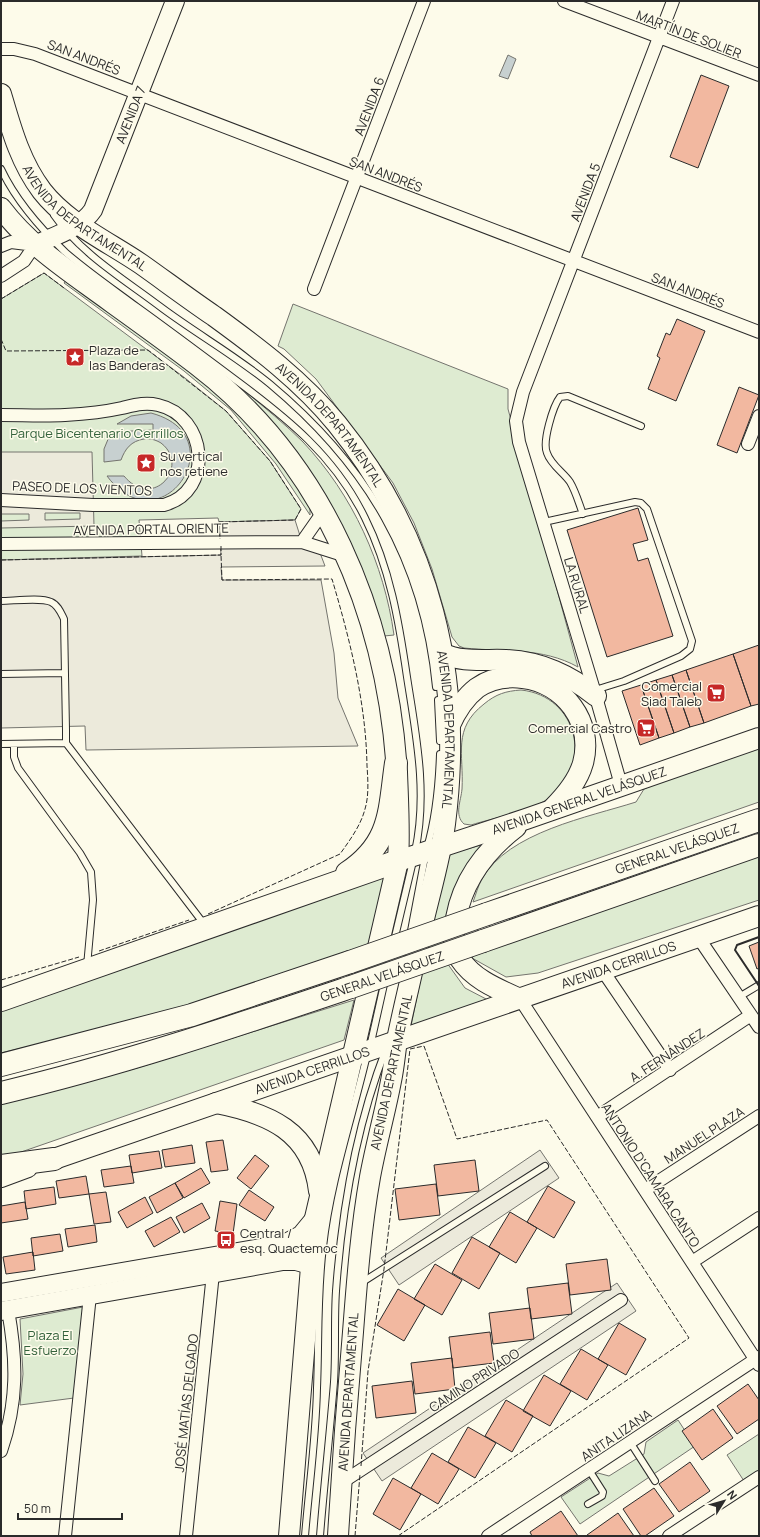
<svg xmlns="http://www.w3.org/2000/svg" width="760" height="1537" viewBox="0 0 760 1537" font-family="Manrope,sans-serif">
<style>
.green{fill:#deebd1;stroke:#74746e}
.parking{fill:#eceadb;stroke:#74746e;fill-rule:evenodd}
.water{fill:#c7d0d0;stroke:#74746e}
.building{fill:#f2b8a0;stroke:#2b2b2b}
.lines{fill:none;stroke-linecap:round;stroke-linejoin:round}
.lane-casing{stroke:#2b2b2b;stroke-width:8}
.street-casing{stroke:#2b2b2b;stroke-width:14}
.secondary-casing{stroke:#2b2b2b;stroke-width:20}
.primary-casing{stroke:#2b2b2b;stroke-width:22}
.highway-casing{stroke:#2b2b2b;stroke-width:24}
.lane{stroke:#fdfbea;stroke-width:6}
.street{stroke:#fdfbea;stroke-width:12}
.secondary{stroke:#fdfbea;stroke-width:18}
.primary{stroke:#fdfbea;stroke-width:20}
.highway{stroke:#fdfbea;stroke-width:22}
.highway-bridge-casing{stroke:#2b2b2b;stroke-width:24;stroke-linecap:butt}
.highway-bridge{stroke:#fdfbea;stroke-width:22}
.fence{stroke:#2b2b2b;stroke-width:1;stroke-dasharray:5 2;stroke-linecap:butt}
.wall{stroke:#2b2b2b;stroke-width:2}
.labels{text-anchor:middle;stroke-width:3;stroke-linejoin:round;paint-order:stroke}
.street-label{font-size:13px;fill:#2b2b2b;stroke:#fdfbea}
.poi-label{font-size:13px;fill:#2b2b2b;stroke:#fdfbea;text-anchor:start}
.park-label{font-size:13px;fill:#34623c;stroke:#fdfbea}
</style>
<rect width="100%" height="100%" fill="#fdfbea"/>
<!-- green -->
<path class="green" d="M44,273l141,105 41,33 44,50 31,48 -6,11 -76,2 -1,-4 -79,2 3,36 -141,4v-261z
M67,279l139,103 58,57 46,65v11l-34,-51 -45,-54 -47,-39 -120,-88z
M293,304l215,85v20l70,258c-36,-20 -75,-15 -114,-19l-5,-2 -7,-9 -20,-68 -18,-46 -21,-40 -77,-104 -32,-30 -6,-3z
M239,391l7,1c19,16 39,32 57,50 50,53 81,122 91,193l-10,1 -20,-59z
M521,690c57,6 73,76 28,108 -17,13 -56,20 -78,27l-7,-1c-10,-9 -3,-23 -2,-35 2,-35 -10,-60 22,-85 12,-10 22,-13 37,-14z
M759,744v58l-286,100c3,-8 5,-16 9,-23 26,-47 107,-62 154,-77l8,-13 74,-32z
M488,843l-41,120 18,25 23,12 -77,26 35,-171z
M759,855v45l-221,73 -32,4 -34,-19 7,-7z
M387,874l-16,70 -206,70 -164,39v-46z
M354,1000l-10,40 -343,119v-55l136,-36z
M83,1307l-9,91 -54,7 3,-31 -3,-55z
M678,1420l17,26 -115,78 -19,-27 37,-24 11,3 35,-22 2,-12z
M759,1434v37l-15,10 -17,-26z"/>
<!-- parking -->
<path class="parking" d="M1,452h91l2,74 -93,2v-7l28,-1v-6h-28zM45,513h35v6l-35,1z
M295,520l7,22 15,3 8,21 -104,1 1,13h99l13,73 4,45 20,48 -272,4 -1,-24 -84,2v-168l220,-5 -2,-33z
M540,1150l19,28 -160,107 -18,-27z
M617,1283l19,28 -254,170 -19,-28z"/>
<!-- water -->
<path class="water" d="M508,55l8,4 -8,20 -9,-3z
M151,413c87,23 10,136 -44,63h17c29,35 67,-10 37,-33 -5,-3 -11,-5 -17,-4 -13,2 -19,10 -23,21l-17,2v-13l7,-17 42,-2v-6h-36l14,-8z"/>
<!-- building -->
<path class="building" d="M701,75l28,11 -31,82 -28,-11z
M677,319l28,12 -29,70 -28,-12 12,-31 -3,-2 9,-23 4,2z
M739,387l20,8 -22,58 -20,-8z
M638,508l10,32 -15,4 5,17 10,-3 25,78 -66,21 -40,-127z
M759,645v59l-8,2 -18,-52z
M733,654l18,52 -47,17 -18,-53z
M686,670l18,53 -14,4 -18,-52z
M672,675l18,52 -16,6 -18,-53z
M656,680l18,53 -15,5 -18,-53z
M641,685l18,53 -19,7 -18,-54z
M759,942v26l-2,1 -8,-23z
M223,1140l5,30 -17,2 -5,-30z
M192,1145l3,18 -30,4 -3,-17z
M159,1151l3,17 -30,5 -3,-18z
M255,1155l14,11 -18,23 -14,-11z
M475,1160l4,31 -41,5 -4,-31z
M131,1166l3,17 -30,4 -3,-17z
M201,1168l9,15 -26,15 -9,-15z
M86,1176l3,18 -30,4 -3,-17z
M175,1183l8,15 -26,15 -8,-16z
M436,1184l4,31 -41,5 -4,-31z
M548,1186l27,16 -21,36 -27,-16z
M54,1187l2,17 -30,5 -2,-18z
M249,1190l25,17 -9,14 -26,-16z
M106,1192l5,30 -17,2 -5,-30z
M145,1197l8,16 -26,15 -9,-16z
M220,1201l17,3 -4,30 -18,-3z
M25,1202l3,17 -27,4v-17z
M202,1203l8,15 -26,15 -8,-16z
M510,1212l27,16 -21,35 -27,-16z
M171,1217l9,15 -26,15 -9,-16z
M95,1225l2,17 -29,5 -3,-18z
M60,1234l3,17 -30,5 -2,-18z
M472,1237l28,16 -21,36 -27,-16z
M33,1252l2,18 -29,4 -3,-17z
M607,1259l4,31 -41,5 -4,-31z
M435,1264l27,16 -20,35 -28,-16z
M568,1283l4,31 -41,5 -4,-31z
M398,1289l27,16 -21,36 -27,-16z
M530,1308l4,31 -41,5 -4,-31z
M619,1323l27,16 -20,36 -28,-16z
M490,1332l4,31 -41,5 -4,-31z
M581,1349l27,16 -21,35 -27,-16z
M452,1358l3,31 -40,5 -4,-31z
M544,1375l27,16 -21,35 -27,-15z
M412,1381l4,32 -40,5 -4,-32z
M748,1384l11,16v19l-22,15 -20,-28z
M506,1400l27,16 -21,36 -27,-16z
M713,1409l20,29 -31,22 -20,-29z
M468,1427l28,16 -21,35 -27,-16z
M432,1453l27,16 -21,35 -27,-16z
M690,1462l20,29 -31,21 -20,-28z
M393,1478l28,16 -21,36 -27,-16z
M654,1488l20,28 -29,20h-4l-18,-27z
M561,1511l17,25h-46l-2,-4z
M618,1513l16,23h-46l-1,-1z"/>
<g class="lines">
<defs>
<path id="lane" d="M1,169c15,32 39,59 64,83 23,20 48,37 72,55 32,23 64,47 96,71 54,40 102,78 132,140 25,50 34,104 42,159 9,58 21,116 8,175
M54,215c27,39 70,64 108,93 35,26 74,48 108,76 97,81 154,176 166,303
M583,514c-4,-10 -7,-22 -13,-32 -7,-10 -19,-17 -23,-29 -5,-11 6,-47 13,-56l8,-1 73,30
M544,522l91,-20 6,1 6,6 45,132 -2,8 -9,7 -57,25 -29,9
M1,601c12,0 40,-4 50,1 7,3 10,11 13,17l2,111v13l-65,1
M1,674l63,-1
M438,700l2,41
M66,743l138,181
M14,744v13l4,11 62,85 11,19 2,28 -6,66
M427,848c9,-31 12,-63 13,-94
M410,936l15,-79
M394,941l19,-80
M739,997l20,-12
M370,1047l15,-67
M361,1283l184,-117
M630,1442l25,39
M588,1504l14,-8 1,-4 -14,-22
M305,1536c4,-49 11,-98 12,-148 2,-47 0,-94 6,-141 7,-64 29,-129 44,-192
M320,1536c4,-51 10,-103 14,-154 2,-30 0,-61 2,-91 6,-83 20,-165 50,-242"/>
<path id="street" d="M564,1l195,74
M1,49h13l21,5 724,278
M1,246l10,-4 24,3 -11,16 -23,15
M314,289l110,-288
M1,415c21,0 43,1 64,0 18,-1 39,-3 57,-7 13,-3 23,-6 36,-3 49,11 57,86 6,100h-71l-92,-5
M748,444l11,-28
M302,542l21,-30
M1,544l301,-2 44,14
M621,785l-27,-95 -75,-248 -3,-21 7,-29 150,-391
M698,937l61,90
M603,971l67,99
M520,999l239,366
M597,1117l154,-102
M645,1190l114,-74
M692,1262l67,-44
M1,1451c17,-49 16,-91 7,-141
M341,1483l280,-183
M65,1536l25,-241
M186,1536l27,-263
M488,1536l271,-179
M669,1536l90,-59"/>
<g id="secondary">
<path id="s1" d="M35,245c19,-9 46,-17 58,-35l82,-209"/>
<path d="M1,1178l27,-10"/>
<path d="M1,1293l283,-49 17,-9 14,-17"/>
<path d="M1,1311l282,-50h13l14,4"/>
</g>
<g id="primary">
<path id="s2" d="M1,94c10,34 19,68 41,97 25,32 65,50 99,73 24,17 48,35 73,52 44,32 88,65 123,108 94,116 127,253 108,400 -5,37 -17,75 -25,112 -7,35 -16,69 -23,104 -2,13 -3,27 -6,41 -6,32 -15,63 -21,96 -9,51 -13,103 -17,155 -6,68 -11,136 -15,204"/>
<path d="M1,208c24,32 56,55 88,78 36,26 73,52 108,79 128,98 190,250 200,407 1,30 3,59 1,89l-83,357 -26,318"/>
<path d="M442,653c19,10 43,6 64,7 36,2 63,15 90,36"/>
<path d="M449,727c6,-14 15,-29 28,-39 13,-9 30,-12 46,-10 41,5 71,44 60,85 -5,18 -17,32 -30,45"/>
<path d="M516,827c-30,23 -53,53 -60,91 -3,15 -4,28 4,41 14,21 38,30 60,40"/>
<path id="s3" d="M398,861l128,-42 233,-81"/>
<path d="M216,1103c52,10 96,28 103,88"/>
<path id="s4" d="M54,1159l705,-243"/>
</g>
<g id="highway">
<path d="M347,873c45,-30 42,-62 49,-110"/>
<path id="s5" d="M487,914l272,-94"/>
<path d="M483,941l276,-96"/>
<path d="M1,1000l397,-139"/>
<path d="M1,1065l191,-50 158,-53"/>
<path d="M1,1093c119,-28 234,-67 350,-106"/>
<path d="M1,1166l53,-7"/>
</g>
</defs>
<!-- lane casing -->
<use href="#lane" class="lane-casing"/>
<!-- street casing -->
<use href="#street" class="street-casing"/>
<!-- secondary casing -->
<use href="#secondary" class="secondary-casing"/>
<!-- primary casing -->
<use href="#primary" class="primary-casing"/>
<!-- highway casing -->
<use href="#highway" class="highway-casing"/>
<!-- lane -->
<use href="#lane" class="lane"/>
<!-- street -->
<use href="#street" class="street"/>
<!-- secondary -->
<use href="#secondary" class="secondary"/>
<!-- primary -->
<use href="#primary" class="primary"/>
<!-- highway -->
<use href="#highway" class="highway"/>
<defs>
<path id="highway-bridge" d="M350,962l137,-48
M351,987l132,-46"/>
</defs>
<!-- highway-bridge casing -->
<use href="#highway-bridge" class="highway-bridge-casing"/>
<!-- highway-bridge -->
<use href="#highway-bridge" class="highway-bridge"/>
<!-- fence -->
<path class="fence" d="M1,299l43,-26 20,15
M1,339l5,12 142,-1 78,61 44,50 31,48 -6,11 -76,2 1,17
M1,560l220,-5v-10
M208,914l132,-60c10,-14 21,-29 25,-45 4,-13 3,-29 2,-43 -1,-63 -17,-126 -35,-187l-110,1 -1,-25
M99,951l90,-31
M1,980l78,-23
M361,1466l7,-95 16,-102 26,-220 14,-3 33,93 90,-19 142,218 -291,198
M355,1536l5,-62"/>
<!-- wall -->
<path class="wall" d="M759,986l-24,-36 2,-5 22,-8"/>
</g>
<!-- icons -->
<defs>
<symbol id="sight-square" viewBox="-11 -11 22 22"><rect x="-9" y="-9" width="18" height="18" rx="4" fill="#c62828" stroke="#fdfbea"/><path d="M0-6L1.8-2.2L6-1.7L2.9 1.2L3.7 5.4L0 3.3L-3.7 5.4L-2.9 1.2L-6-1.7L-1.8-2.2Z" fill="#fff"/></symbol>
<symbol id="supermarket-square" viewBox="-11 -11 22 22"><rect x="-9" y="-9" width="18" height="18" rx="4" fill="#c62828" stroke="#fdfbea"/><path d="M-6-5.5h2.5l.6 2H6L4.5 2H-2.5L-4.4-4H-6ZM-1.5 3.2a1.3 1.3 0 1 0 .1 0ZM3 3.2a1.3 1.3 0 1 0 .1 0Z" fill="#fff"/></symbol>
<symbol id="bus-square" viewBox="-11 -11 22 22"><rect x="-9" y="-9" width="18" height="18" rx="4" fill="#c62828" stroke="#fdfbea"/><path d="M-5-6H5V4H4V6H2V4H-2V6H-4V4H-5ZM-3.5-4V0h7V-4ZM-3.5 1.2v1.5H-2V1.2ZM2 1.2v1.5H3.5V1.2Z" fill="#fff"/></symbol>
</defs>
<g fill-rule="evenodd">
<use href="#sight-square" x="64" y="346" width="22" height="22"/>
<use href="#sight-square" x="135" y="452" width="22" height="22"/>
<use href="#supermarket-square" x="705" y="682" width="22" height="22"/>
<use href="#supermarket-square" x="635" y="717" width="22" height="22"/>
<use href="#bus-square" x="215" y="1229" width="22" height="22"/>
</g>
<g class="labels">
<!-- street labels -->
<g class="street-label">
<text transform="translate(689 34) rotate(21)" y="5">MARTÍN DE SOLIER</text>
<text transform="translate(84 57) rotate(21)" y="5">SAN ANDRÉS</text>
<text transform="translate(369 106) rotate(-69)" y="5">AVENIDA 6</text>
<text dy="5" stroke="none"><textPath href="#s1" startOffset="171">AVENIDA 7</textPath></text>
<text transform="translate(386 174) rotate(21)" y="5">SAN ANDRÉS</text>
<text transform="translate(585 192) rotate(-69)" y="5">AVENIDA 5</text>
<text dy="5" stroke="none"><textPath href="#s2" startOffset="156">AVENIDA DEPARTAMENTAL</textPath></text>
<text transform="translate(688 290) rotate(21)" y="5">SAN ANDRÉS</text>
<text dy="5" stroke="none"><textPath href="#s2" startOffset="479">AVENIDA DEPARTAMENTAL</textPath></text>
<text transform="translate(82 488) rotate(2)" y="5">PASEO DE LOS VIENTOS</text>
<text transform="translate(151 529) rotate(-1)" y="5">AVENIDA PORTAL ORIENTE</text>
<text transform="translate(577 585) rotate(73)" y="5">LA RURAL</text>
<text dy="5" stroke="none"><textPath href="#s2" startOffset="815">AVENIDA DEPARTAMENTAL</textPath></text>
<text dy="5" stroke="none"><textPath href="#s3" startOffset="191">AVENIDA GENERAL VELÁSQUEZ</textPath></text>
<text dy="5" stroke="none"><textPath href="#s5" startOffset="201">GENERAL VELÁSQUEZ</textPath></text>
<text dy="5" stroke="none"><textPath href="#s4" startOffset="597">AVENIDA CERRILLOS</textPath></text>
<text transform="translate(382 976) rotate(-19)" y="5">GENERAL VELÁSQUEZ</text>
<text transform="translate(667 1055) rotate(-33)" y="5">A. FERNÁNDEZ</text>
<text dy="5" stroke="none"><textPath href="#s4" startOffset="273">AVENIDA CERRILLOS</textPath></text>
<text transform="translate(391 1072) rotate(-78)" y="5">AVENIDA DEPARTAMENTAL</text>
<text transform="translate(704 1135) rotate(-33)" y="5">MANUEL PLAZA</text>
<text transform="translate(651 1175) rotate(57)" y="5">ANTONIO D'CAMARA CANTO</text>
<text transform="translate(474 1380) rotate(-33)" y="5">CAMINO PRIVADO</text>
<text transform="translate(348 1392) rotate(-86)" y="5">AVENIDA DEPARTAMENTAL</text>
<text transform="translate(186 1403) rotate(-84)" y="5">JOSÉ MATÍAS DELGADO</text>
<text transform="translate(616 1435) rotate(-34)" y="5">ANITA LIZANA</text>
</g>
<!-- poi labels -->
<g class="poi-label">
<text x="89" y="355">Plaza de<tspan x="89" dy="15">las Banderas</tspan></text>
<text x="160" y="461">Su vertical<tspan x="160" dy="15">nos retiene</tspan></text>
<text x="702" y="691" text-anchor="end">Comercial<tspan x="702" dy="15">Siad Taleb</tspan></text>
<text x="632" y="733" text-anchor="end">Comercial Castro</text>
<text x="240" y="1238">Central /<tspan x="240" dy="15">esq. Quactemoc</tspan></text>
</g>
<!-- park labels -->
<g class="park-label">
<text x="97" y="438">Parque Bicentenario Cerrillos</text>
<text x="50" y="1340">Plaza El<tspan x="50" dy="15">Esfuerzo</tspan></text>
</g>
</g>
<!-- border -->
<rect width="760" height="1537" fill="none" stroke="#2b2b2b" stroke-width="4"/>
<!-- north arrow -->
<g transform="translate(724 1501) rotate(53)" stroke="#fdfbea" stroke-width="3" paint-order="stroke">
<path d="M0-3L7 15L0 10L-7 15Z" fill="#2b2b2b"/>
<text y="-6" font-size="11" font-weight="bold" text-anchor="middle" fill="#2b2b2b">N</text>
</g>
<!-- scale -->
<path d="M18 1513v6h104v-6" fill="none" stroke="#2b2b2b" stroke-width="2"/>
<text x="24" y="1513" font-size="12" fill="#2b2b2b" stroke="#fdfbea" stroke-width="3" paint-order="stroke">50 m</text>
</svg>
